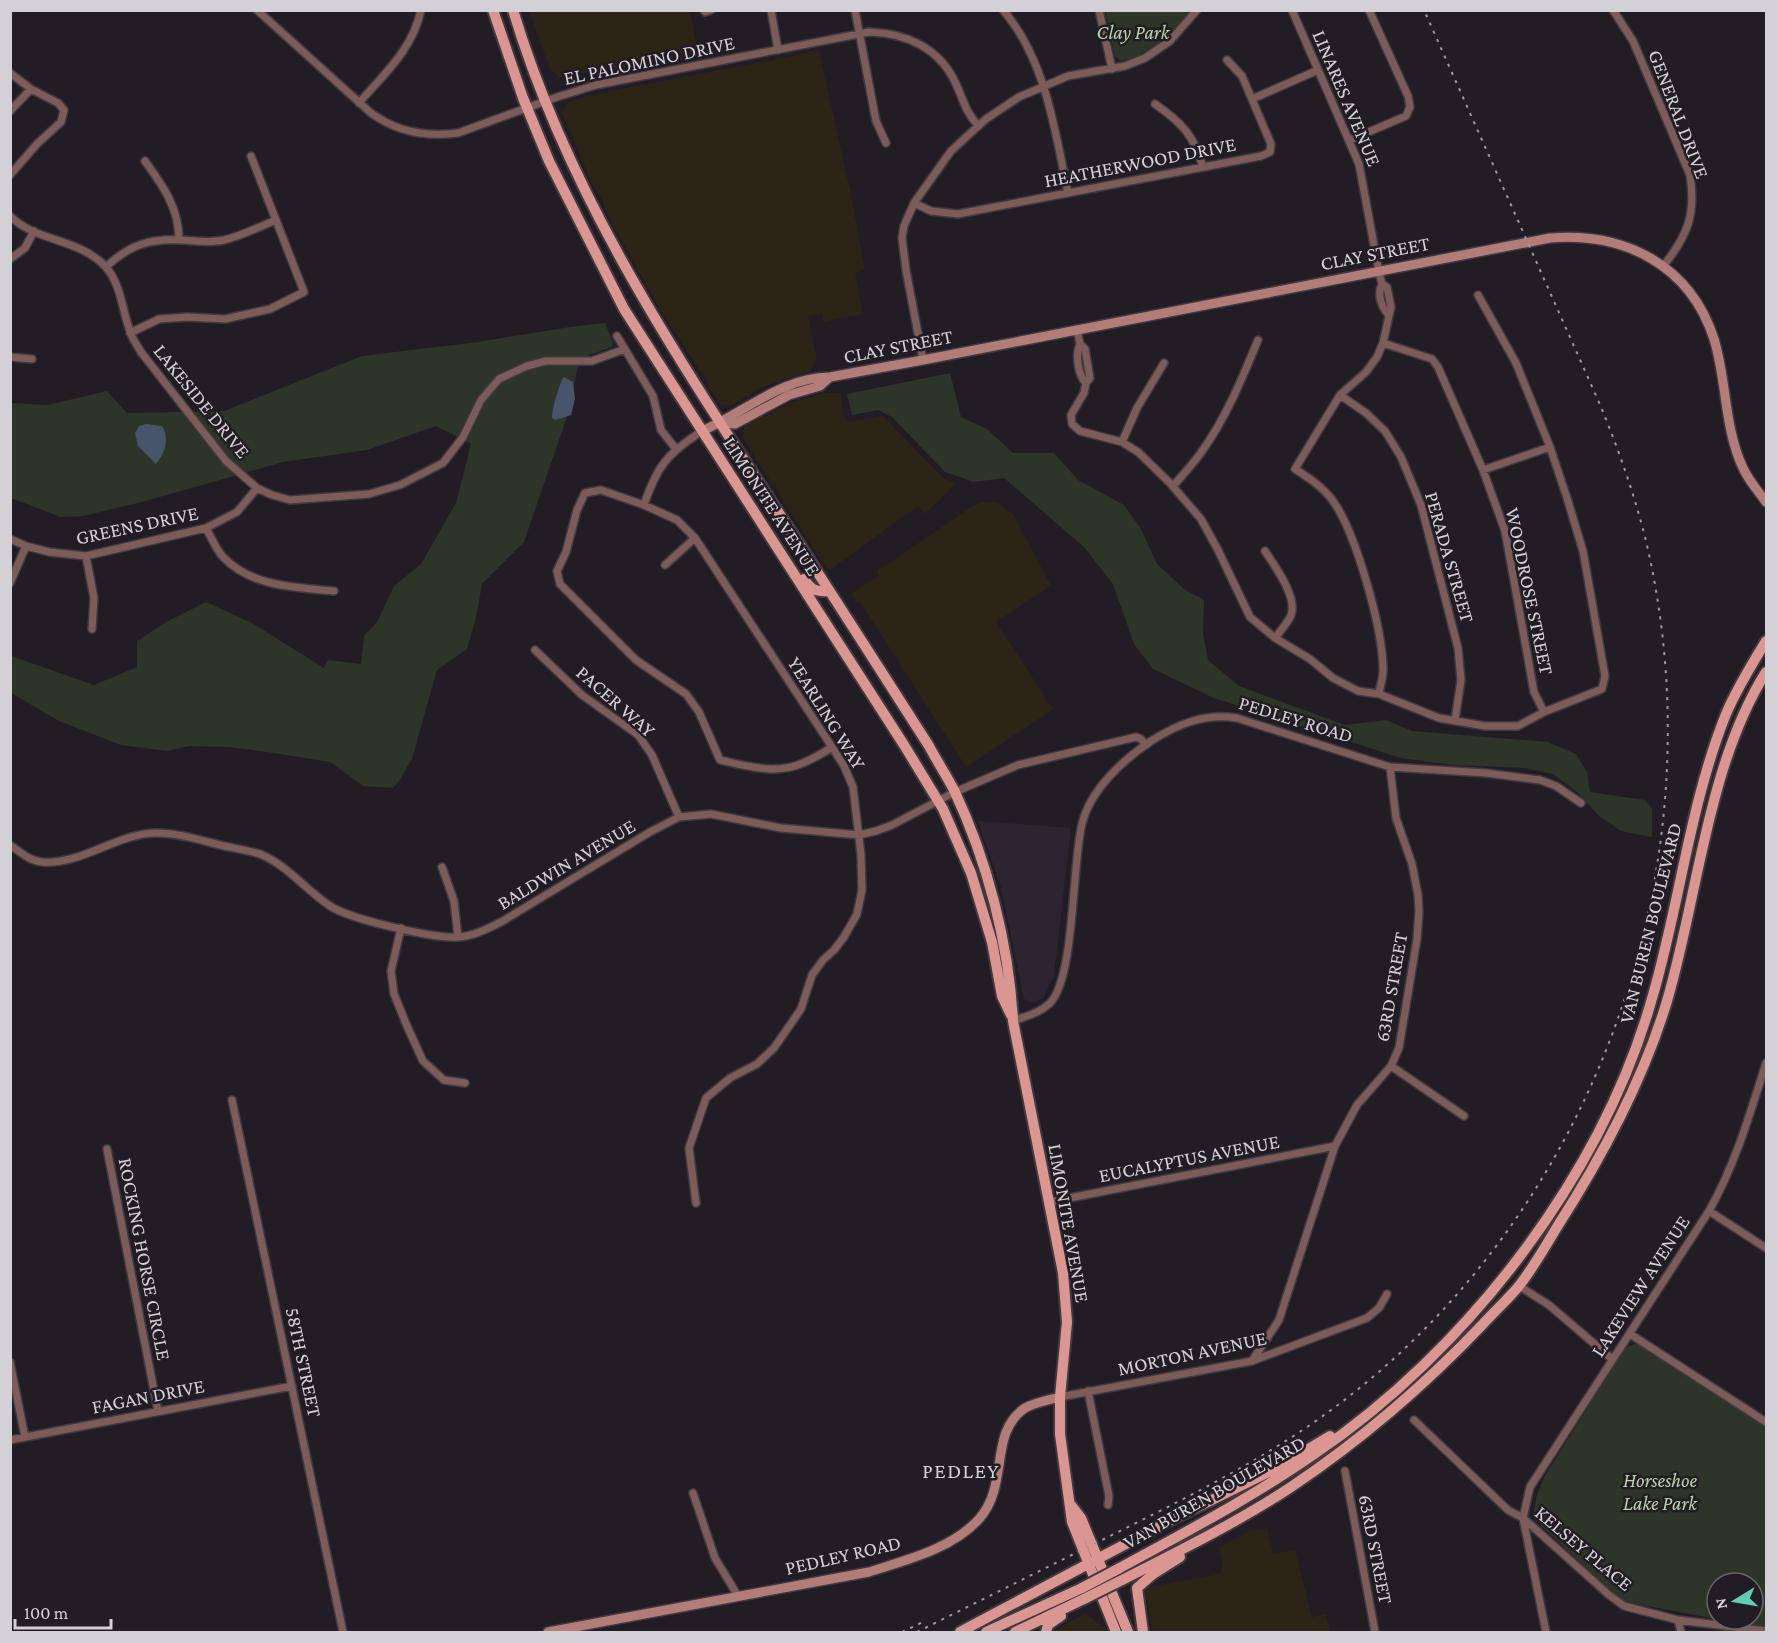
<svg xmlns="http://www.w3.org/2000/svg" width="1777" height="1643" viewBox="0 0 1777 1643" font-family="'Crimson Pro',serif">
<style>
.commercial{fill:#2c2515}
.built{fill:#2c2431}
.green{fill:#2c3527;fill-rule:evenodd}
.water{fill:#46556b}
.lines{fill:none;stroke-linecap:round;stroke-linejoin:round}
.street-casing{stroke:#3e3a40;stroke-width:10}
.secondary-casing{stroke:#3e3a40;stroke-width:12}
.primary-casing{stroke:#3e3a40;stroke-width:14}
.street{stroke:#7c5b58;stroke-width:7}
.secondary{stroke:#b27c78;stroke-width:9}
.primary{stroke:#dc9691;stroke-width:10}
.rail{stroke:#9e9aa0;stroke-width:2;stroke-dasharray:3 6;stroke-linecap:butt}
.primary-bridge-casing{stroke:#3e3a40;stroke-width:14;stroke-linecap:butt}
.primary-bridge{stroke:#dc9691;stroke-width:10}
.labels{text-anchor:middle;stroke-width:5;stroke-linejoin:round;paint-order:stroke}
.park-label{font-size:20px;font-style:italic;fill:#b6d5a8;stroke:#221d24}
.street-label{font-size:20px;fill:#d4d1d6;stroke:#221d24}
.neighbourhood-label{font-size:21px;letter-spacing:1.5px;fill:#d4d1d6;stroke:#221d24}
</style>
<rect width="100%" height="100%" fill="#221d24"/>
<!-- commercial -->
<path class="commercial" d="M529,11h161l9,47 -78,10 -12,-1 -45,10h-5l-9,-8z
M819,51l32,144 14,75 -10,3 8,41 -40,8 -1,-8 -14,1 9,46 -7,10 -47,16 -33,19 -10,-2 -12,-18v-3l-47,-72 -19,-34 -31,-56 -10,-24 -8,-11 -31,-73 5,-10 19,-7z
M824,393h16l4,23 5,6 34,-6 52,54 9,8 12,6 -31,30 -7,-8 -87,63 -5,-1 -83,-130 1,-12 44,-22z
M982,502h15l16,12 38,71 -55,37 57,87 -87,58 -93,-145 -13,-20 -3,1 -6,-9 28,-19 -2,-4 96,-65z
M1267,1528l6,26 22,-4 17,67 14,-3 4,18h-177l-9,-44 76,-14 3,-9 -4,-18 30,-16z
M1085,1614l20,13 3,5h-56z"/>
<!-- built -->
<path class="built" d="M978,821l93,7 -17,148 -10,21 -10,6 -10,-4 -23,-112z"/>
<!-- green -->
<path class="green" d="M1105,11h86c-18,23 -40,42 -69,50l-7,-4z
M605,323l8,19 -1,5 -23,8 -12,14 -5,33 -48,140 -42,42 -6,34 -9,31 -30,21 -25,89 -13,22 -6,7 -30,-2 -33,-24 -56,-9 -45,-6 -40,-1 -22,5 -46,-6 -62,-24 -48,-28v-37l83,29 43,-18v-26l29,-19 40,-20 46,21 72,45 4,-8 33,4 3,-28 13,-14 17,-36 27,-22 35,-61 15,-59 -35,-18 -69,24 -84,12 -141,40 -59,14 -22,1 -50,-19v-95l37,2 59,-14 20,22 97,-2 138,-55 116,-14 92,-15z
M950,373l11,44 26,12 26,24h41l24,27 46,25 17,24 16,35 27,25 20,11 -1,32 5,28 31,26 106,39 41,-5 26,11 136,11 28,12 11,18 3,20 55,8 7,9v28l-31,-6 -23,-16 -22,-24 -23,-17 -28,-6 -72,-3 -52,-7 -187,-60 -61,-29 -19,-25 -21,-60 -29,-37 -80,-69 -30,4 -29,-10 -53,-55 -14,-7 -26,5 -5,-21z
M1639,1343l127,84v199h-13l-127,-24 -18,-13 -75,-71 3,-20 8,-21 82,-130zM1717,1583h36v36h-36z"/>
<!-- water -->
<path class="water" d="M564,377l9,5 2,17 -4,16 -16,5 -3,-2c0,-9 7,-34 12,-41z
M146,424l16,2c8,13 3,27 -6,38l-18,-18 -3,-13 4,-7z"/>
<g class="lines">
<defs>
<path id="street" d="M257,10l114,103c27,20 56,24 87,20l99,-36 39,-12 273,-53c37,1 71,16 87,52 7,15 10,29 22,41
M771,10l7,40
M855,10l21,111 10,22
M1003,10c43,50 52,121 65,183
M1099,10l13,59
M1292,10l67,154 20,108 3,12 5,3 4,20 -8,36 -6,14 -11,15 -26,23 -45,74c14,9 28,18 38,32 23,32 49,126 50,166 1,9 -3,18 -4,27
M1613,10l20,31 57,134c6,39 -2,60 -26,90
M705,12l6,-2
M10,73l21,16 27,14 6,7 -3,12 -24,22 -27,31
M1252,99l66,-29
M359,103c25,-29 54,-54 62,-93
M1155,104c26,18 39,31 48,63
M10,111l21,-22
M1350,140l56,-24 4,-9 -2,-11 -39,-86
M145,161c18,25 34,47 34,79
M914,203l17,8 27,3 303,-58 9,-4 1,-8 -29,-68 -15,-16
M10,216c26,26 68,22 95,50 16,17 17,44 25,65 2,8 7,14 11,21l85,109 31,27 15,7 18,5 79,-6 31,-9 43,-22 20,-26 18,-37 18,-21 28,-13 19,-5h46l33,-12
M10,259l15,-11 9,-17
M106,267c23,-22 44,-29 76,-27 14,1 28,3 42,0 17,-4 35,-13 52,-20
M1382,284c-5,10 -1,22 6,30
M1077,329l3,15 5,5 5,29 -4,5 -2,10 -13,22 1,9 8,7 42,11 16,10 31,30 32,37 17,31 32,67 25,21 35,21 23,19 25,13 21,3 60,24 46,8h33l26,-14 58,-23 3,-13 -22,-125 -16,-53 -17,-51 -34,-84 -38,-68
M130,333l29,-14 28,-2 38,2 45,-10 34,-17 -53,-136
M617,336l36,60 8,34 15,19
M1383,343l49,16 6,8 45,103 22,61 29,161 10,20
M1080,344c-5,11 -2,31 6,39
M10,357l22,2
M923,360l-17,-90 -4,-32 2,-12 10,-23 37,-52 35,-32 33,-22 49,-21 57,-10 20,-8 25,-17 27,-31
M1340,395l26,18 19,18 16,26 20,48 37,143 3,32 -6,40
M1122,442l15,-34 27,-45
M1483,470l67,-23
M1173,486c9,-10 19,-21 27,-32 25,-34 42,-75 58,-114
M644,505c13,-39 23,-51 58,-74
M206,528c5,9 10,21 17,29 29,30 71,30 111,34
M10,539l16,7 23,6 37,4 120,-28 31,-16 20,-24
M1265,551c9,14 33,46 26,64 -3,8 -11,16 -16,23
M86,556l8,42 -2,31
M665,565l30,-27
M10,583l16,-37
M535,650l47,45 56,40 14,20 27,62
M10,845c10,7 20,16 32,17 40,3 75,-29 115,-29 24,0 49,9 72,14 10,2 21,4 31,7 27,11 46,36 70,52 20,13 104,33 128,31 16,-1 29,-8 43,-15l149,-90 29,-15 32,-3 70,14 78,7 17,-4 16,-6 63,-33 63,-27 118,-28 5,2 5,6
M442,867l12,34 4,36
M401,928l-10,43 3,23 13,32 16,35 21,19 21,3
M1013,1021c13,-5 27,-8 37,-18 25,-25 22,-140 32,-179 8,-34 41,-64 69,-83 27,-17 53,-28 86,-23l153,49 96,6 54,7 16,6 25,17
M1391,1066l73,50
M232,1100l111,532
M107,1149l51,262
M1049,1202l286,-56
M696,1203l-7,-55 17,-50 24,-20 27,-14 17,-16 27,-39 11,-34 11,-15 11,-10 10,-13 13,-23 5,-24 -1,-35 -8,-68 -9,-21 -12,-19 -137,-209 -18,-18 -33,-15 -43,-15 -16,3 -8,17 -11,42 -9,19 3,13 76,76 50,34 13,18 21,48c27,6 56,15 83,3 10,-4 20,-10 29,-16
M1709,1211l57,37
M1519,1286l30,19 63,54
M1630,1334l136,88
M1252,1361l27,-41 56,-174 22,-41 34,-39 8,-18 18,-109 2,-28 -1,-16 -6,-31 -16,-46 -6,-51
M10,1362l15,75
M1088,1391l21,105 -1,9
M1060,1397l192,-36 115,-43 12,-10 8,-14
M1414,1420l94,90 15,8 86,77 15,11 54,14 88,11
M10,1440l282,-54
M1345,1471l30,161
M693,1493l22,65 23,38
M1678,1620l3,12
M1546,1632l-23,-114 7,-31 179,-276c26,-46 41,-97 57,-148"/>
<path id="secondary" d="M721,423l14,1 54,-29 31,-9 10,-9
M702,431c42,-18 80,-54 128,-54l93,-17 627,-122c75,-6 140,27 164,101 13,42 10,89 29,129 6,13 15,23 23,34
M548,1632l321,-60c37,-12 83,-23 110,-53 31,-35 9,-86 46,-111 11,-6 24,-8 35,-11"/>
<path id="primary" d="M493,10l30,88 26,63 75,148 280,436 39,64 28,64 21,69 10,54 9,19
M513,10c53,177 154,332 254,485 55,83 108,167 162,251 8,15 17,29 25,44 33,70 55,154 59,231l50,252 4,49 -7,75v37l12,88 44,110
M804,579c7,11 12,13 25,12
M1071,1505l10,13 47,114
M1118,1569c66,-36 133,-71 195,-114 154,-104 290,-280 340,-460 27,-93 37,-191 73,-281 11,-26 26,-50 40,-73
M1122,1580c57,-29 116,-58 169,-93 70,-47 134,-102 192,-163 12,-13 25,-25 36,-38 14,-18 26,-39 38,-59 45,-70 86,-146 110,-226 31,-105 40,-235 99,-329
M960,1632l207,-110 110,-54 53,-32
M986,1632l96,-44
M1015,1632l71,-34
M1046,1632l2,-7 13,-9
M1143,1632l-6,-44 16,-14 27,-17"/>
</defs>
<!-- street casing -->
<use href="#street" class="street-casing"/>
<!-- secondary casing -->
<use href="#secondary" class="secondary-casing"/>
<!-- primary casing -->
<use href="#primary" class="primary-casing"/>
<!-- street -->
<use href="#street" class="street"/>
<!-- secondary -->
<use href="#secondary" class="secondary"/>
<!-- primary -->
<use href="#primary" class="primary"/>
<!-- rail -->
<path class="rail" d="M902,1632l23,-11
M917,1632c63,-31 124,-62 187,-93 76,-38 154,-76 223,-126 270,-196 396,-553 318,-876 -12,-47 -28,-92 -47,-137l-174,-390"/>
<defs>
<path id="primary-bridge" d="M1082,1588l36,-19
M1086,1598l36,-18"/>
</defs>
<!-- primary-bridge casing -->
<use href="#primary-bridge" class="primary-bridge-casing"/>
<!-- primary-bridge -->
<use href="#primary-bridge" class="primary-bridge"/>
</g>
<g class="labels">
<!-- park labels -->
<g class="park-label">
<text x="1133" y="39">Clay Park</text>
<text x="1660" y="1487">Horseshoe<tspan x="1660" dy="23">Lake Park</tspan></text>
</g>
<!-- street labels -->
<g class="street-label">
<text transform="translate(649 60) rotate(-12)" y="7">EL PALOMINO DRIVE</text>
<text transform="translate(1347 98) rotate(67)" y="7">LINARES AVENUE</text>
<text transform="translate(1679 114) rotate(69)" y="7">GENERAL DRIVE</text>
<text transform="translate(1140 162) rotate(-11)" y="7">HEATHERWOOD DRIVE</text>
<text transform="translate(1375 253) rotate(-11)" y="7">CLAY STREET</text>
<text transform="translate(898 346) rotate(-11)" y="7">CLAY STREET</text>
<text transform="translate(202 401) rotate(51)" y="7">LAKESIDE DRIVE</text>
<text transform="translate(772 506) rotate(57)" y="7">LIMONITE AVENUE</text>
<text transform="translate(137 525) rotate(-12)" y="7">GREENS DRIVE</text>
<text transform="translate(1450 557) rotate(74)" y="7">PERADA STREET</text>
<text transform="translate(1530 591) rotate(78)" y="7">WOODROSE STREET</text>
<text transform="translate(616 701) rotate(41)" y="7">PACER WAY</text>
<text transform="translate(827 713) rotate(58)" y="7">YEARLING WAY</text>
<text transform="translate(1296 719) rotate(17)" y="7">PEDLEY ROAD</text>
<text transform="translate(566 864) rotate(-31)" y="7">BALDWIN AVENUE</text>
<text transform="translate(1650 923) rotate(-76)" y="7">VAN BUREN BOULEVARD</text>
<text transform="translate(1391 987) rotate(-80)" y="7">63RD STREET</text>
<text transform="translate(1189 1158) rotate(-11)" y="7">EUCALYPTUS AVENUE</text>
<text transform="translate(1069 1223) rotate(80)" y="7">LIMONITE AVENUE</text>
<text transform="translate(145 1259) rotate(79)" y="7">ROCKING HORSE CIRCLE</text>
<text transform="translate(1640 1286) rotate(-57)" y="7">LAKEVIEW AVENUE</text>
<text transform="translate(1192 1353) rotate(-12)" y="7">MORTON AVENUE</text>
<text transform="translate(304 1362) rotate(78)" y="7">58TH STREET</text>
<text transform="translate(148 1396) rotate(-11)" y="7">FAGAN DRIVE</text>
<text transform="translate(1214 1492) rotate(-30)" y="7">VAN BUREN BOULEVARD</text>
<text transform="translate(1584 1548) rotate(40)" y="7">KELSEY PLACE</text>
<text transform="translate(1376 1549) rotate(79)" y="7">63RD STREET</text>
<text transform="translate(843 1555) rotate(-13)" y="7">PEDLEY ROAD</text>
</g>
<!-- neighbourhood labels -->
<g class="neighbourhood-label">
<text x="961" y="1478">PEDLEY</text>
</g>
</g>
<!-- border -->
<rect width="1777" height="1643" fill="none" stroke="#d4d1d6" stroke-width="24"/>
<!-- north arrow -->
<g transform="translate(1735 1601) rotate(259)"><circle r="28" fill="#221d24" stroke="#69656b" stroke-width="1.5"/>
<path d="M0-4.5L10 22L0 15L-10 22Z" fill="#5eceb7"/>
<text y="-9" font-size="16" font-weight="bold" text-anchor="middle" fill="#d4d1d6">N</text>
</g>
<!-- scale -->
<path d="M15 1619v9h96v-9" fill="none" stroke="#d4d1d6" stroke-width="3"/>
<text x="24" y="1619" font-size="18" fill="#d4d1d6" stroke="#221d24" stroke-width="4.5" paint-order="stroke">100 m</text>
</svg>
